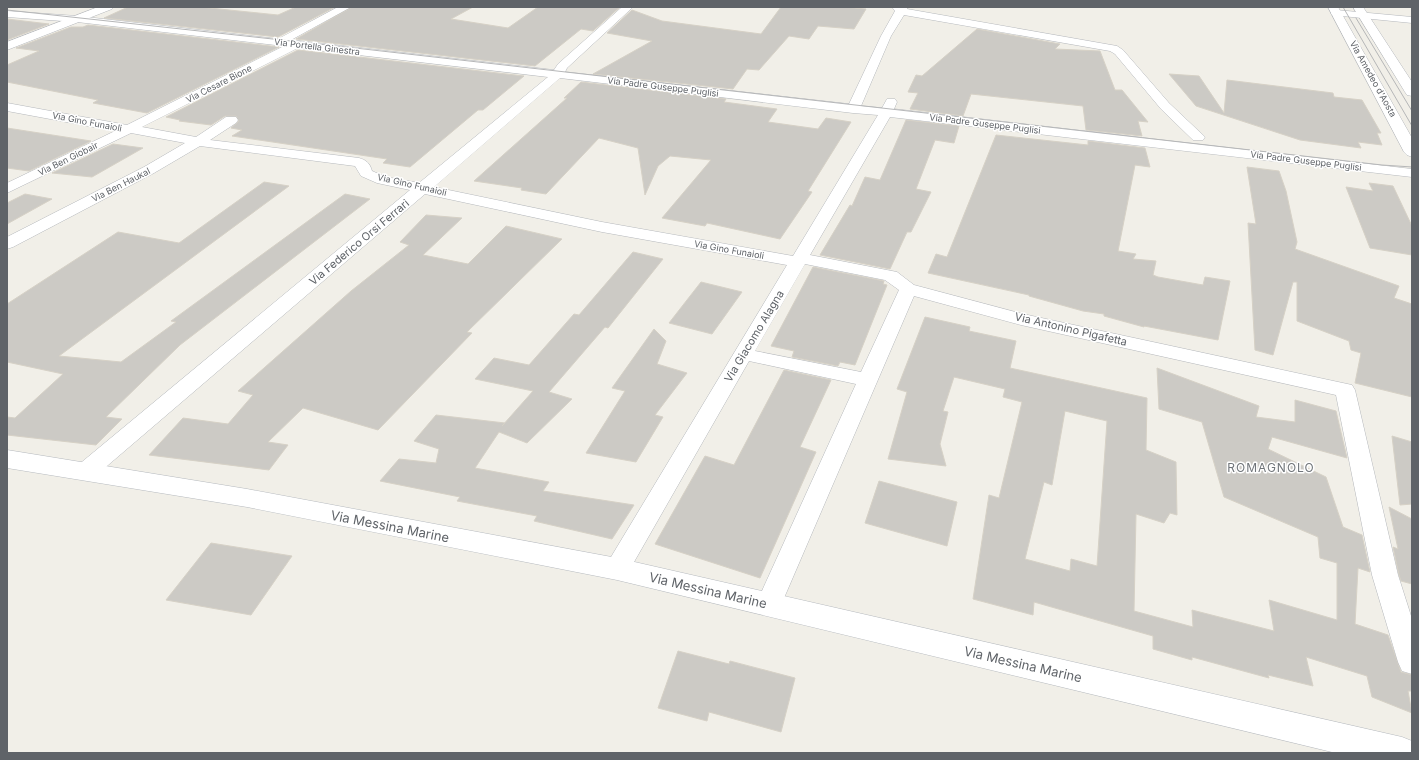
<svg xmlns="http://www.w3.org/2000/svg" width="1419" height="760" viewBox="0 0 1419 760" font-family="Inter,sans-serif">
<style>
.building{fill:#cccac5;stroke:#d6d1c6;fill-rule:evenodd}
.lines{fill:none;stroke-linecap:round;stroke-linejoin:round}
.minor-casing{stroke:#b5b8bc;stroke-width:1}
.tertiary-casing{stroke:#b5b8bc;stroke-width:1}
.secondary-casing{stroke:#b6babf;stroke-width:1}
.minor{fill:#fff;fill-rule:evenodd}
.tertiary{fill:#fff;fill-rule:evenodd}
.secondary{fill:#fff;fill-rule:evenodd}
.tram{stroke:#b6b7b8;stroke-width:1}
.labels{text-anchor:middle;stroke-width:3;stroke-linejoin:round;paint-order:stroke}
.far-street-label{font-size:9px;fill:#5f6368;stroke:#fff}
.street-label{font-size:11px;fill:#5f6368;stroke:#fff}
.neighbourhood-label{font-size:12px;letter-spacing:1px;fill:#70757a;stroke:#fff}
.near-street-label{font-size:13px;fill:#5f6368;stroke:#fff}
</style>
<rect width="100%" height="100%" fill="#f1efe8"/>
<!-- building -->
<path class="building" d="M128,7h72l78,8 18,-8h39l-57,30 -174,-19z
M352,7h121l-22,12 57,9 30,-21h82l-27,24 -12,-2 -46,37 -239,-27z
M781,7h62l23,2 -12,20 -36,-3 -9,13 -20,-3 -30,34 -12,-1 -14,20 -140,-15 59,-33 -45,-8 25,-23 30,11 99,13z
M7,19l42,5 -42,16z
M88,25l191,22 -132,66 -54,-10 5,-3 -91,-18v-17l32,-14 -23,-3 55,-21h12z
M977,29l83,15 -5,5 45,2 15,39h7l26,32 -10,-1 4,15 -56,-6 -3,-24 -112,-12 -8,22 -53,-7 8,-16 -10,-1 8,-17 6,1z
M298,50l226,26 -41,34h-5l-68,57 -27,-4 4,-4 -155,-23 10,-6 -11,-2 8,-7 -3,-5h-11l-14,9 -32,-4 1,-1 -14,-3z
M1169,74l30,2 25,37 3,-33 106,13 1,4 28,3 19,33h-4l5,12 -24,-3 3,6 -61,-8 -104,-34z
M581,82l145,17 -2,3 53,7 -9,13 50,7 8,-11 25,4 -43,69 4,1 -32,47 -73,-16 -2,3 -43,-8 49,-58 -41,-4 -12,10 -13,29 -7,-47 -39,-10 -53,56 -25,-4 1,-2 -48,-7 93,-83h-3z
M906,120l53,6 -5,17 -19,-3 -19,49 15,3 -20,40h-4l-17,37 -70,-14 30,-50 2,1 13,-29 15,3z
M7,128l84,13 -62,30 -22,-3z
M996,135l92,10v-4l57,7 5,19 -15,-2 -17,86 18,3 -3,5 23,2 -3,14 5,2 45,8 2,-8 25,4 -12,59 -74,-14v1l-40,-11v-2l-21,-3 -54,-15v-1l-101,-22 8,-19 11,3z
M113,144l30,4 -51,29 -40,-4z
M1247,167l32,4 7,20 11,51 -2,7 104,37 -5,12 18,6v93l-57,-14 6,-30 -10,-3 -2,-9 -52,-20v-39h-4l-20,73 -18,-5 -7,-127 8,1z
M264,182l25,4 -230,170 62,6 55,-40 -5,-1 174,-127 25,5 -190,146 -74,72 16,2 -26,26 -89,-10v-18l8,1 48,-44 -56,-12v-58l111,-72 61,11z
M1369,183l24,3 19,40v29l-42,-7 -24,-61 27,4z
M25,194l27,5 -45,25v-21z
M426,215l36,3 -39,37 45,9 38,-38 56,13 -95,93 5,1 -94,97 -75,-22 -35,34 20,3 -19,25 -120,-15 34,-37 45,6 25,-29 -15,-4 113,-100 58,-46 -9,-3z
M633,252l30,7 -55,69 -3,-1 -56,65 23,7 -45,44 -28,-11 -24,36 74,14 -6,9 91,14 -22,34 -78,-18 3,-5 -80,-15 3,-4 -80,-16 19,-22 37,4 3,-14 -25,-8 22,-26 69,8 -3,3 31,-35 -58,-12 19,-21 35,7 45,-51 5,1z
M813,267l71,14 -1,3 4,1 -32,80 -15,-3 -2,4 -46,-9 2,-6 -23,-5z
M701,282l41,10 -30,42 -43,-11z
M925,317l45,10 -1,4 47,10 -6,27 137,30 -1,52 30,12 1,53 -7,-2 -6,10 -28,-9 -2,97 59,16 -1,-17 82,21 -5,-31 68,20v-57l-17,-5 -2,-21 -94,-40 -22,-75 -43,-13 -2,-41 102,38 -3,11 39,5v-22l41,11 11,47 -75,-21 -4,12 58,28 17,50 19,8 8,37 -12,-4 -3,56 33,11 13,37 11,3v16h-4l4,22 -40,-16 -5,-21 -61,-19 7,29 -45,-11 1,3 -77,-21v3l-39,-11v-13l-119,-34 -1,13 -60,-16 16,-104 10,3 23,-96 -19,-5 2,-8 -51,-12 -11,34 5,1 -8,32 6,22 -58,-7 19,-67 -10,-3zM1065,411l42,10 -10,145 -26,-7 -1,12 -45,-12 19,-77 8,3z
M654,329l12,12 -9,23 30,9 -32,42 8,2 -27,45 -50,-9 39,-62 -13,-3z
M784,370l47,10 -31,67 16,5 -56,126 -105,-34 50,-88 29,9z
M1392,436l20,6v62l-12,1z
M879,481l78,21 -10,44 -82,-23z
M1389,507l23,12v65l-11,-3 -2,-6 -6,-28 5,2z
M211,543l81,13 -41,59 -85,-15z
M678,651l51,13 1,-3 65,17 -14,54 -72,-20 -2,9 -49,-13z"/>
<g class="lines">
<defs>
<path id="minor" d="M338,7h13l-60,33 263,30 4,-6 64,-57h11l-66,61 -2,4 284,32 32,-68 14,-25 -3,-4h16l-1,2 210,37 6,4 46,53 36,34 -2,3h-10l-32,-31 -46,-55 -5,-3 -206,-36 -13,21 -30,70 21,2 5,-9h8l2,3 -3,7 518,60v8l-522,-60 -80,138 87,17 17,13 109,29 329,71 3,5 43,185 14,44v55l-10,-3 -4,-9 -26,-87 -36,-180 -315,-70 -107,-29 -136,316 -9,3 -9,-3 -4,-8 100,-220 -107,-23 -123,215 -9,3 -9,-3 -4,-7 4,-7 179,-297 -185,-33 -177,-38 -332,284 -8,2 -8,-2 -3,-6 3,-6 333,-276 -33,-7 -16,-7 -6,-10 -155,-20 -46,27 -141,74 -6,2v-12l137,-70 41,-24 -54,-10 -124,60v-10l108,-52 -108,-20v-8l120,22 157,-79 -207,-24 -70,-5v-6l70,5 201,23zM298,48l250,29 -129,106 -33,-6 -14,-6c-2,-8 -6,-11 -13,-13l-149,-18 26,-17 2,-3 -2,-3h-10l-30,20 -54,-10zM560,78l293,35 25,2 -85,141 -191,-34 -168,-35zM805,264l80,16 14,10 -38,82 -106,-21z
M1336,10l76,7v6l-80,-8 -1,-2 1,-2z"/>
<path id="tertiary" d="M98,7h15l-1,2 -105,41v-8z
M1328,7h10l74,131v19l-5,-2 -3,-3z
M1353,7h10l49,75v14l-5,-1 -2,-3z"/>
<path id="secondary" d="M7,450l240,39 370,69 785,179 10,4v12h-76l-719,-173 -370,-73 -240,-39z"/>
</defs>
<!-- minor casing -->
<use href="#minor" class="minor-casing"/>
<!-- tertiary casing -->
<use href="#tertiary" class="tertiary-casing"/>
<!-- secondary casing -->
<use href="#secondary" class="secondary-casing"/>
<!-- minor -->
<use href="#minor" class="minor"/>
<!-- tertiary -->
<use href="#tertiary" class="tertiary"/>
<!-- secondary -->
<use href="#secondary" class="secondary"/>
<!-- tram -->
<path class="tram" d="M1343,7l69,119
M7,10l348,38 1027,117 30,2
M1356,18l56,93"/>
</g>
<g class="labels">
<!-- far-street labels -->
<g class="far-street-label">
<text transform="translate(317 47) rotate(7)" y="3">Via Portella Ginestra</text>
<text transform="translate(1373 79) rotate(61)" y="3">Via Amedeo d'Aosta</text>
<text transform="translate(219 84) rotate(-27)" y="3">Via Cesare Bione</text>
<text transform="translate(663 87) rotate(7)" y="3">Via Padre Guseppe Puglisi</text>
<text transform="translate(87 122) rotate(11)" y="3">Via Gino Funaioli</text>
<text transform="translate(985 124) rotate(7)" y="3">Via Padre Guseppe Puglisi</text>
<text transform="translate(68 159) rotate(-26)" y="3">Via Ben Giobair</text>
<text transform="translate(1306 161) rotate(7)" y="3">Via Padre Guseppe Puglisi</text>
<text transform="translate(121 185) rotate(-27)" y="3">Via Ben Haukal</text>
<text transform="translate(412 185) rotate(13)" y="3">Via Gino Funaioli</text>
<text transform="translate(729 250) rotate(10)" y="3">Via Gino Funaioli</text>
</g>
<!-- street labels -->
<g class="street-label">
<text transform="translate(359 242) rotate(-40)" y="4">Via Federico Orsi Ferrari</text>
<text transform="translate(1071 329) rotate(13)" y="4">Via Antonino Pigafetta</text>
<text transform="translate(754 336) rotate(-59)" y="4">Via Giacomo Alagna</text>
</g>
<!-- neighbourhood labels -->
<g class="neighbourhood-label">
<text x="1271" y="472">ROMAGNOLO</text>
</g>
<!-- near-street labels -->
<g class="near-street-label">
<text transform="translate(390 526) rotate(11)" y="5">Via Messina Marine</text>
<text transform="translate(708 590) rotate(13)" y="5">Via Messina Marine</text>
<text transform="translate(1023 664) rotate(13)" y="5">Via Messina Marine</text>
</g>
</g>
<!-- border -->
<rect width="1419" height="760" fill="none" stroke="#5f6368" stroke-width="16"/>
</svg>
